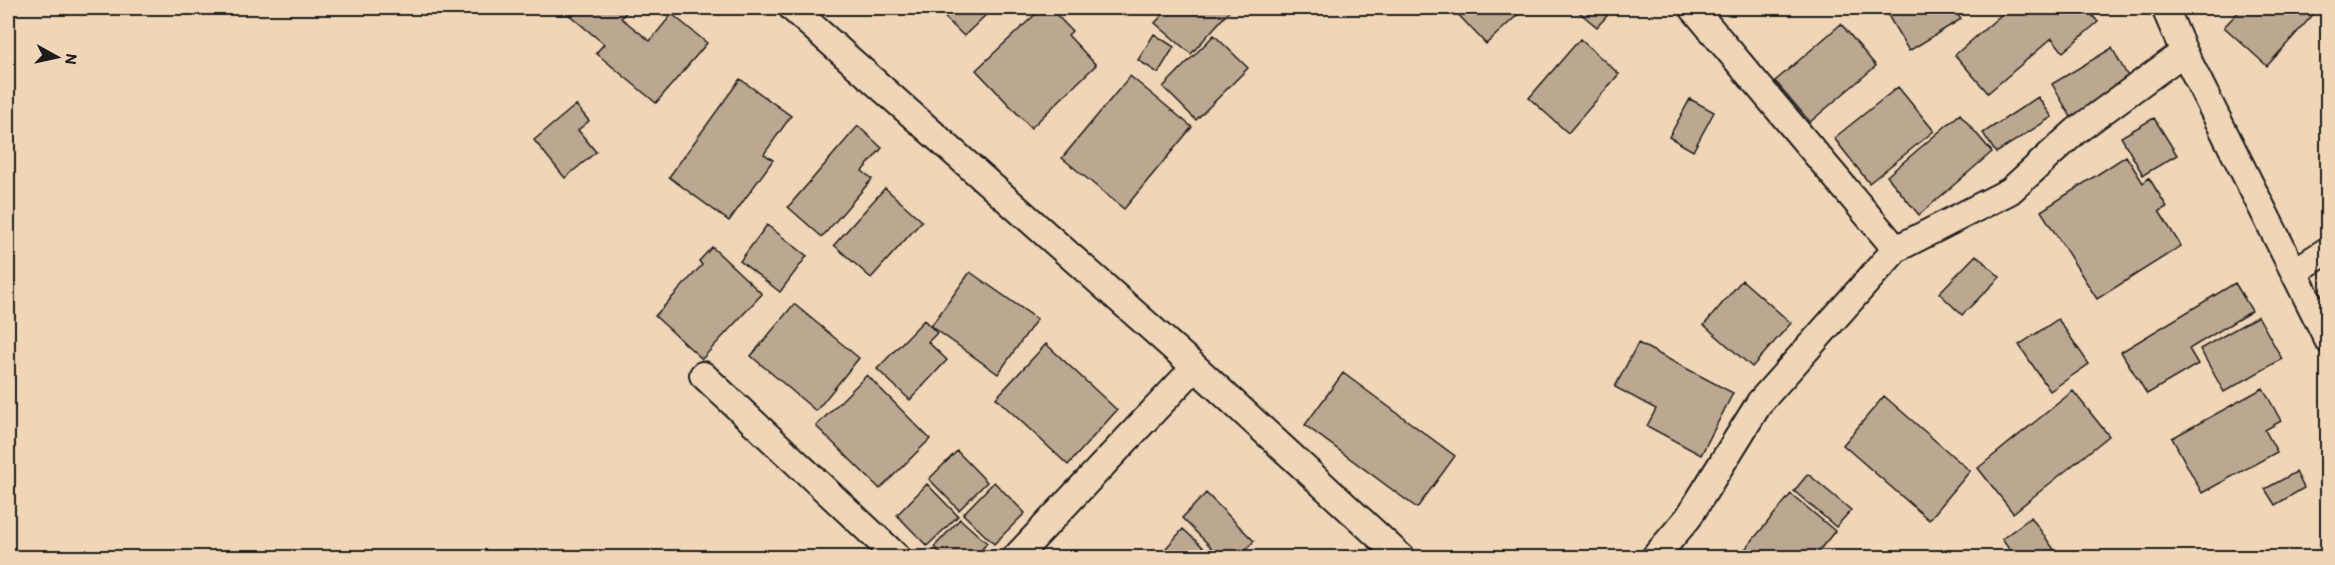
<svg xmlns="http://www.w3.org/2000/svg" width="2335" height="565" viewBox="0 0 2335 565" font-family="Itim,sans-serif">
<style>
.building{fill:#bca791;stroke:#1c1c1c;stroke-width:1.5}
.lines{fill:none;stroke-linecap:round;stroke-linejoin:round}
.street-casing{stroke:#1c1c1c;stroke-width:30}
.street{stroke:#f0d5b7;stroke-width:26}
</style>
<rect width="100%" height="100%" fill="#f0d5b7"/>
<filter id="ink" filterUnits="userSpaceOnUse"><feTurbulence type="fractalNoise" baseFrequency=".0167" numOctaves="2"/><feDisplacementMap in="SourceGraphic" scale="12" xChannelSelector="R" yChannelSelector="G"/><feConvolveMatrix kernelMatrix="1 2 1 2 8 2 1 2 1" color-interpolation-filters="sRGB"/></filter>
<g filter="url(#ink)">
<!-- building -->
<path class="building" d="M561,8h69l-9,10 29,23 22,-27 35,29 -51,60 -60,-50 8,-9z
M935,8h58l-29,28z
M1042,8h8l22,23 -4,4 28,30 -65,63 -55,-58z
M1169,8h63l-41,46 -36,-31z
M1452,8h73l-39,36z
M1574,8h40l-17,19z
M1893,8h60l8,11 -52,32 -23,-39z
M2009,8h77l12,14 -35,30 -11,-14 -64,55 -33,-38z
M2242,8h77l-52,58 -43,-39z
M1841,24l35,42 -66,56 -35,-41z
M1154,34l20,13 -16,26 -20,-13z
M1214,35l34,33 -52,52 -33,-33z
M1580,39l39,35 -51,59 -39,-35z
M2112,48l19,34 -60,35 -19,-33z
M1130,76l62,51 -68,82 -62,-51z
M740,79l51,37 -27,38 9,6 -44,61 -60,-44z
M1898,87l36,44 -65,52 -35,-45z
M2038,97l14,20 -56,36 -13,-20z
M1690,99l24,13 -21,39 -24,-14z
M576,105l13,16 -11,9 18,22 -31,26 -31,-38z
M1960,114l32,38 -73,63 -32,-39z
M2154,118l23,37 -34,20 -22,-38z
M858,126l24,22 -20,23 10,8 -50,58 -34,-30z
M2126,156l17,27 6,-5 18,29 -8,4 22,35 -84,53 -56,-88z
M885,188l37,33 -51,57 -37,-33z
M767,225l40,31 -27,36 -40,-31z
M712,247l50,47 -60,65 -47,-43 47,-51 -3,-4z
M1976,255l24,22 -38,38 -23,-22z
M970,272l67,47 -39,55 -67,-48z
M1742,280l49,43 -39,44 -48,-42z
M2235,283l17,28 -63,38 9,15 -51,30 -26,-42z
M794,304l65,54 -43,53 -65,-55z
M2258,316l24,43 -58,33 -24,-43z
M2058,319l31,45 -39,27 -31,-46z
M924,320l13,13 -9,9 19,18 -37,40 -33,-31z
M1638,343l95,50 -32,62 -54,-29 9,-17 -41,-22z
M1046,344l71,66 -49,55 -72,-67z
M1343,373l112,83 -38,52 -112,-83z
M867,375l63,64 -50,50 -64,-63z
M2263,388l18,33 -16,9 12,22 -75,41 -30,-55z
M2073,391l36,45 -96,77 -35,-45z
M1884,396l86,75 -41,49 -86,-75z
M957,451l30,31 -28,28 -30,-31z
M2296,472l8,16 -29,17 -10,-16z
M1808,474l43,36 -15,17 -42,-36z
M994,482l31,31 -31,31 -31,-30z
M927,484l31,32 -31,30 -30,-31z
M1206,493l48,48 -16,17h-16l-40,-40z
M1791,494l44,37 -22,27h-68l-4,-4z
M2031,517l29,41h-45l-13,-19z
M960,519l27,24 -12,15h-29l-12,-11z
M1183,529l32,29 -57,-1z"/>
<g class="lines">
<defs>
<path id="street" d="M792,8l403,359 207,191
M1693,8l203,241
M2165,8l19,44 144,288
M2294,272l34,-22
M703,375l195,183
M1015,558l180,-191
M1654,558l34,-40 72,-116 136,-153 114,-58 66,-60 108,-79"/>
</defs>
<!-- street casing -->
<use href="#street" class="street-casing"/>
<!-- street -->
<use href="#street" class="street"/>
</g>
</g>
<!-- margin -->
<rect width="2335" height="565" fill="none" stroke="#f0d5b7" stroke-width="30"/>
<rect x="15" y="15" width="2305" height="535" fill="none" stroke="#1c1c1c" stroke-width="2" filter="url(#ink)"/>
<!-- north arrow -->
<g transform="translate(57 57) rotate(98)" stroke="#f0d5b7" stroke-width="4.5" paint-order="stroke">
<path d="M0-4.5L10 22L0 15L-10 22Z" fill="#1c1c1c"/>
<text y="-9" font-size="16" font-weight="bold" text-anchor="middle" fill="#1c1c1c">N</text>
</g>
</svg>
